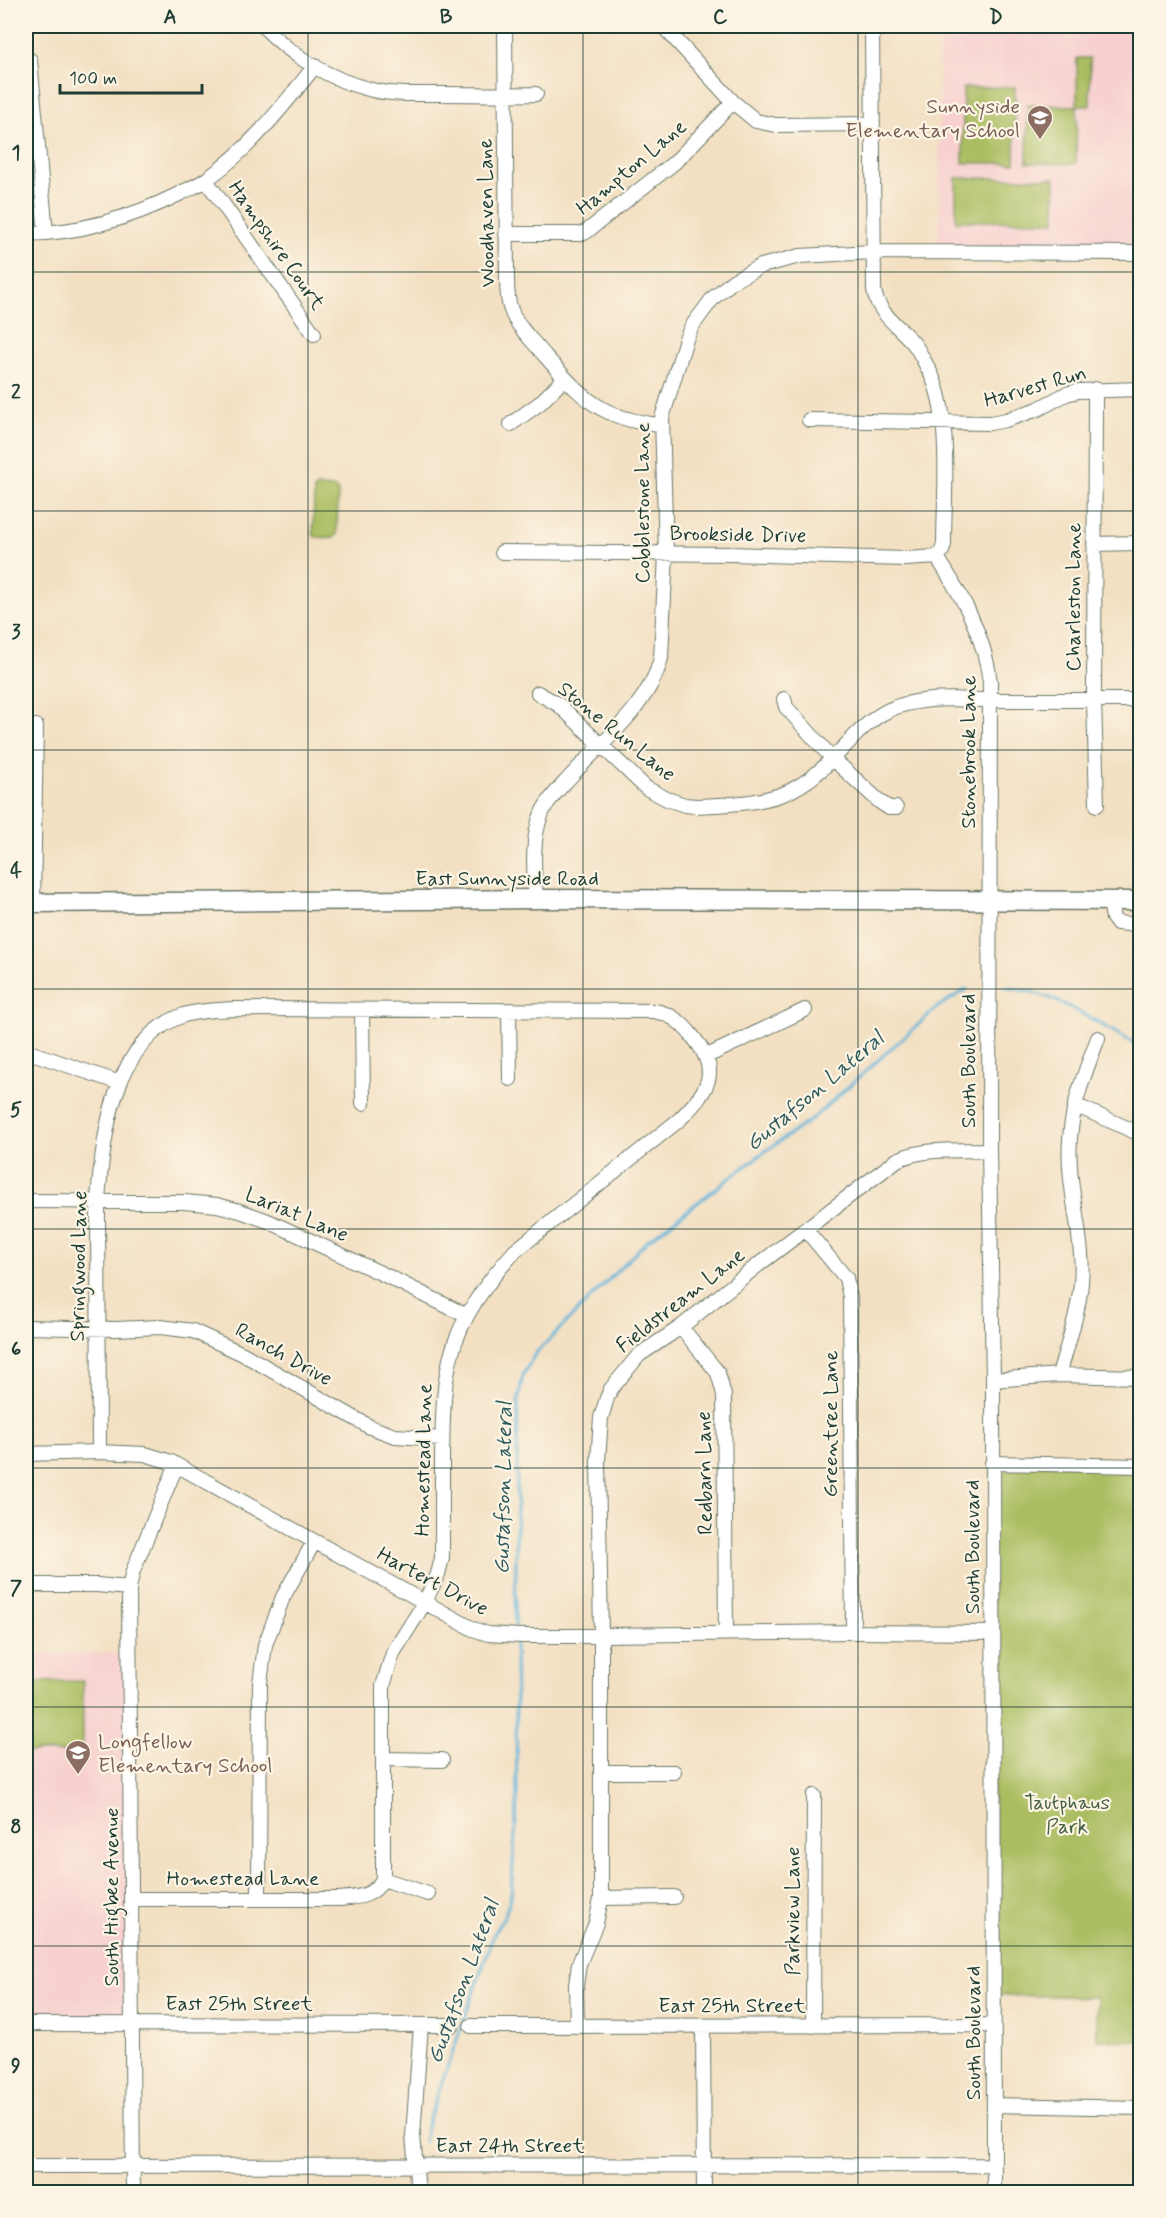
<svg xmlns="http://www.w3.org/2000/svg" width="1166" height="2218" viewBox="0 0 1166 2218" font-family="Mynerve,sans-serif">
<style>
.built{fill:#f7d0cf}
.green{fill:#aabd61;stroke:#647d4a;stroke-width:1.5}
.lines{fill:none;stroke-linecap:round;stroke-linejoin:round}
.stream{stroke:#5db2d9;stroke-width:3}
.minor-casing{stroke:#697666;stroke-width:16}
.major-casing{stroke:#697666;stroke-width:21}
.minor{stroke:#fff;stroke-width:14}
.major{stroke:#fff;stroke-width:18}
.grid{fill:none;stroke:#1f3d34;stroke-width:1.5;stroke-opacity:0.55}
.labels{text-anchor:middle;stroke-width:4.5;stroke-linejoin:round;paint-order:stroke}
.education-label{font-size:21px;fill:#785e54;stroke:#fcf5e5;text-anchor:end}
.street-label{font-size:21px;fill:#1f3d34;stroke:#fcf5e5}
.park-label{font-size:21px;fill:#425d3f;stroke:#fcf5e5}
.water-label{font-size:22px;font-style:italic;fill:#2e5a5d;stroke:#fcf5e5}
.neatline{fill:none;stroke:#1f3d34;stroke-width:2}
.grid-label{font-size:20px;text-anchor:middle;font-weight:bold;fill:#1f3d34}
</style>
<rect width="100%" height="100%" fill="#fcf5e5"/>
<filter id="ink" filterUnits="userSpaceOnUse"><feTurbulence type="fractalNoise" baseFrequency=".0167" numOctaves="2"/><feDisplacementMap in="SourceGraphic" scale="12" xChannelSelector="R" yChannelSelector="G"/><feConvolveMatrix kernelMatrix="1 2 1 2 8 2 1 2 1" color-interpolation-filters="sRGB"/></filter>
<filter id="wash" filterUnits="userSpaceOnUse"><feTurbulence type="fractalNoise" baseFrequency=".008" numOctaves="4" result="noise"/><feDisplacementMap in="SourceGraphic" scale="24" xChannelSelector="R" yChannelSelector="G"/><feGaussianBlur stdDeviation="1.35" result="paint"/><feColorMatrix in="noise" values="0 0 0 0 0 0 0 0 0 0 0 0 0 0 0 0 0 1.4 0 .05"/><feComposite in="paint" operator="in"/></filter>
<g filter="url(#wash)">
<rect width="100%" height="100%" fill="#f3e0c3"/>
<!-- built -->
<path class="built" d="M1140,28v225l-201,-1v-223z
M130,1653l2,371h-106v-370z"/>
<!-- green -->
<path class="green" d="M1077,58h13v48h-13l-1,58 -49,-1 1,-58 49,1z
M1015,87v76h-52v-75z
M956,178h99v43h-99z
M317,487l18,1 3,4 -1,42 -3,4 -19,-1 -2,-3 1,-44z
M992,1463l148,3v575l-43,-1v-43l-103,-2z
M83,1681v71h-57v-70z"/>
<g class="lines">
<!-- stream -->
<path class="stream" d="M1006,988c45,1 94,38 134,58
M515,1631l3,-229 5,-27 12,-21 112,-113 113,-86 52,-36 127,-113 28,-17
M424,2142l4,-20 67,-191 10,-16 6,-19 6,-94 -2,-162"/>
</g>
</g>
<g filter="url(#ink)">
<g class="lines">
<defs>
<path id="minor" d="M263,26c29,30 67,54 109,64 22,5 45,4 68,4 32,0 64,1 96,0
M505,26l2,252c0,10 0,22 4,32 5,15 19,28 29,40 40,45 58,69 120,75
M663,26l70,76 23,19 20,4 97,-1
M872,26l2,264c3,23 26,37 40,54 6,8 11,19 16,28 22,42 14,124 14,172l-2,7 -5,6
M30,60l16,173
M206,180l108,154
M26,234c54,-1 105,-16 153,-40 9,-5 20,-9 28,-15 43,-30 76,-73 108,-113
M506,234h74l6,-2 89,-70 58,-60
M1095,389l-1,311 3,105
M809,420l181,3 16,-3 32,-11 28,-15 12,-3 62,-2
M511,424l29,-21 25,-25
M1094,544l46,-1
M502,552l228,2 176,5 31,-2
M937,557c25,39 48,79 53,125l-1,468 4,230 1,812
M538,693l21,12 87,83 21,11 18,6 11,1c28,-1 69,-3 94,-15 16,-8 31,-20 43,-33 20,-19 36,-41 63,-51 33,-11 65,-7 99,-7 49,0 97,0 145,0
M784,699l2,8 47,52 47,43 9,6h7
M536,899c-2,-28 -5,-60 6,-86 6,-14 19,-26 28,-36 32,-35 80,-72 91,-119l5,-104 -4,-136 24,-79 6,-13 21,-28 20,-17 28,-15 39,-10 73,-4 267,1
M1110,901l3,17 4,5 23,2
M33,903l3,-177
M362,1010l1,93
M509,1010l1,69
M26,1051l94,32
M707,1056l98,-46
M1075,1105l65,29
M26,1201l158,1 33,3 23,6 28,10 119,55 80,40
M806,1230l40,48 4,19 3,335
M26,1327l90,2 44,-2 33,4 50,23 127,73 25,9 47,3
M681,1327l37,46 6,22 2,238
M1059,1375c11,-39 26,-79 22,-121 -3,-39 -14,-76 -11,-115 2,-35 16,-69 28,-101
M993,1380l66,-5 81,2
M99,1452l-1,-252c5,-63 15,-161 86,-185 16,-5 33,-5 50,-6l420,2c14,2 26,10 35,21 33,38 22,56 -10,88l-164,131c-27,30 -54,65 -64,105 -9,33 -8,67 -9,101 0,34 0,68 0,101l-4,16 -13,28 -32,51 -10,33v193c-10,18 -24,18 -43,20h-209
M26,1454l73,-2 46,2 26,8 302,167 15,5 32,2 333,-4 140,1
M992,1463l148,3
M26,1585h71l32,3
M385,1759l57,1
M601,1772h73
M383,1879l45,15
M601,1898l73,-1
M259,1899l1,-216 5,-38 18,-48 31,-55
M26,2024l426,1
M471,2026l523,-1
M577,2026l-1,-41 3,-21 17,-41 5,-24v-264l-3,-174 3,-43 6,-20 4,-9 28,-34 42,-28 77,-62 139,-105c28,-13 62,-9 92,-10
M703,2026l1,166
M813,2026l1,-230
M994,2105l146,3
M26,2166l968,-1
M133,2192l-4,-604 4,-17 43,-105
M418,2192l-5,-57 8,-110"/>
<path id="major" d="M26,903l510,-4 604,2"/>
</defs>
<!-- minor casing -->
<use href="#minor" class="minor-casing"/>
<!-- major casing -->
<use href="#major" class="major-casing"/>
<!-- minor -->
<use href="#minor" class="minor"/>
<!-- major -->
<use href="#major" class="major"/>
</g>
</g>
<!-- grid -->
<path class="grid" d="M308,26v2166M583,26v2166M858,26v2166M26,272h1114M26,511h1114M26,750h1114M26,989h1114M26,1229h1114M26,1468h1114M26,1707h1114M26,1946h1114"/>
<!-- icons -->
<defs>
<symbol id="school-pin" viewBox="-11 -11 22 30"><path d="M0 17L-7.5 6A9.5 9.5 0 1 1 7.5 6Z" fill="#8d6e63" stroke="#fcf5e5"/><path d="M0-5L7-2L0 1L-7-2ZM-4 1L0 2.5L4 1V4Q0 6-4 4Z" fill="#fff"/></symbol>
</defs>
<g fill-rule="evenodd">
<use href="#school-pin" x="1025" y="103" width="30" height="40"/>
<use href="#school-pin" x="63" y="1738" width="30" height="40"/>
</g>
<g class="labels">
<!-- education labels -->
<g class="education-label">
<text x="1020" y="113">Sunnyside<tspan x="1020" dy="24">Elementary School</tspan></text>
<text x="98" y="1748" text-anchor="start">Longfellow<tspan x="98" dy="24">Elementary School</tspan></text>
</g>
<!-- street labels -->
<g class="street-label">
<text transform="translate(631 167) rotate(-40)" y="7">Hampton Lane</text>
<text transform="translate(486 213) rotate(-91)" y="7">Woodhaven Lane</text>
<text transform="translate(277 245) rotate(55)" y="7">Hampshire Court</text>
<text transform="translate(1035 386) rotate(-16)" y="7">Harvest Run</text>
<text transform="translate(642 503) rotate(-90)" y="7">Cobblestone Lane</text>
<text transform="translate(738 534) rotate(1)" y="7">Brookside Drive</text>
<text transform="translate(1073 597) rotate(-90)" y="7">Charleston Lane</text>
<text transform="translate(617 731) rotate(39)" y="7">Stone Run Lane</text>
<text transform="translate(968 752) rotate(-90)" y="7">Stonebrook Lane</text>
<text x="507" y="885">East Sunnyside Road</text>
<text transform="translate(968 1061) rotate(-90)" y="7">South Boulevard</text>
<text transform="translate(297 1214) rotate(23)" y="7">Lariat Lane</text>
<text transform="translate(78 1266) rotate(-89)" y="7">Springwood Lane</text>
<text transform="translate(680 1300) rotate(-38)" y="7">Fieldstream Lane</text>
<text transform="translate(284 1354) rotate(29)" y="7">Ranch Drive</text>
<text transform="translate(830 1424) rotate(-90)" y="7">Greentree Lane</text>
<text transform="translate(423 1460) rotate(-89)" y="7">Homestead Lane</text>
<text transform="translate(704 1473) rotate(-91)" y="7">Redbarn Lane</text>
<text transform="translate(972 1547) rotate(-90)" y="7">South Boulevard</text>
<text transform="translate(433 1581) rotate(28)" y="7">Hartert Drive</text>
<text x="243" y="1885">Homestead Lane</text>
<text transform="translate(111 1897) rotate(-90)" y="7">South Higbee Avenue</text>
<text transform="translate(792 1911) rotate(-90)" y="7">Parkview Lane</text>
<text x="239" y="2010">East 25th Street</text>
<text x="732" y="2012">East 25th Street</text>
<text transform="translate(973 2033) rotate(-90)" y="7">South Boulevard</text>
<text x="510" y="2152">East 24th Street</text>
</g>
<!-- park labels -->
<g class="park-label">
<text x="1067" y="1809">Tautphaus<tspan x="1067" dy="24">Park</tspan></text>
</g>
<!-- water labels -->
<g class="water-label">
<text transform="translate(814 1090) rotate(-40)" y="8">Gustafson Lateral</text>
<text transform="translate(502 1488) rotate(-89)" y="8">Gustafson Lateral</text>
<text transform="translate(462 1981) rotate(-70)" y="8">Gustafson Lateral</text>
</g>
</g>
<!-- margin -->
<rect width="1166" height="2218" fill="none" stroke="#fcf5e5" stroke-width="66"/>
<!-- scale -->
<path d="M60 84v9h142v-9" fill="none" stroke="#1f3d34" stroke-width="3"/>
<text x="69" y="84" font-size="18" fill="#1f3d34" stroke="#fcf5e5" stroke-width="4.5" paint-order="stroke">100 m</text>
<rect x="33" y="33" width="1100" height="2152" class="neatline"/>
<g class="grid-label">
<text x="170" y="23">A</text>
<text x="446" y="23">B</text>
<text x="720" y="23">C</text>
<text x="996" y="23">D</text>
<text x="16" y="159">1</text>
<text x="16" y="398">2</text>
<text x="16" y="638">3</text>
<text x="16" y="877">4</text>
<text x="16" y="1116">5</text>
<text x="16" y="1355">6</text>
<text x="16" y="1594">7</text>
<text x="16" y="1833">8</text>
<text x="16" y="2072">9</text>
</g>
</svg>
